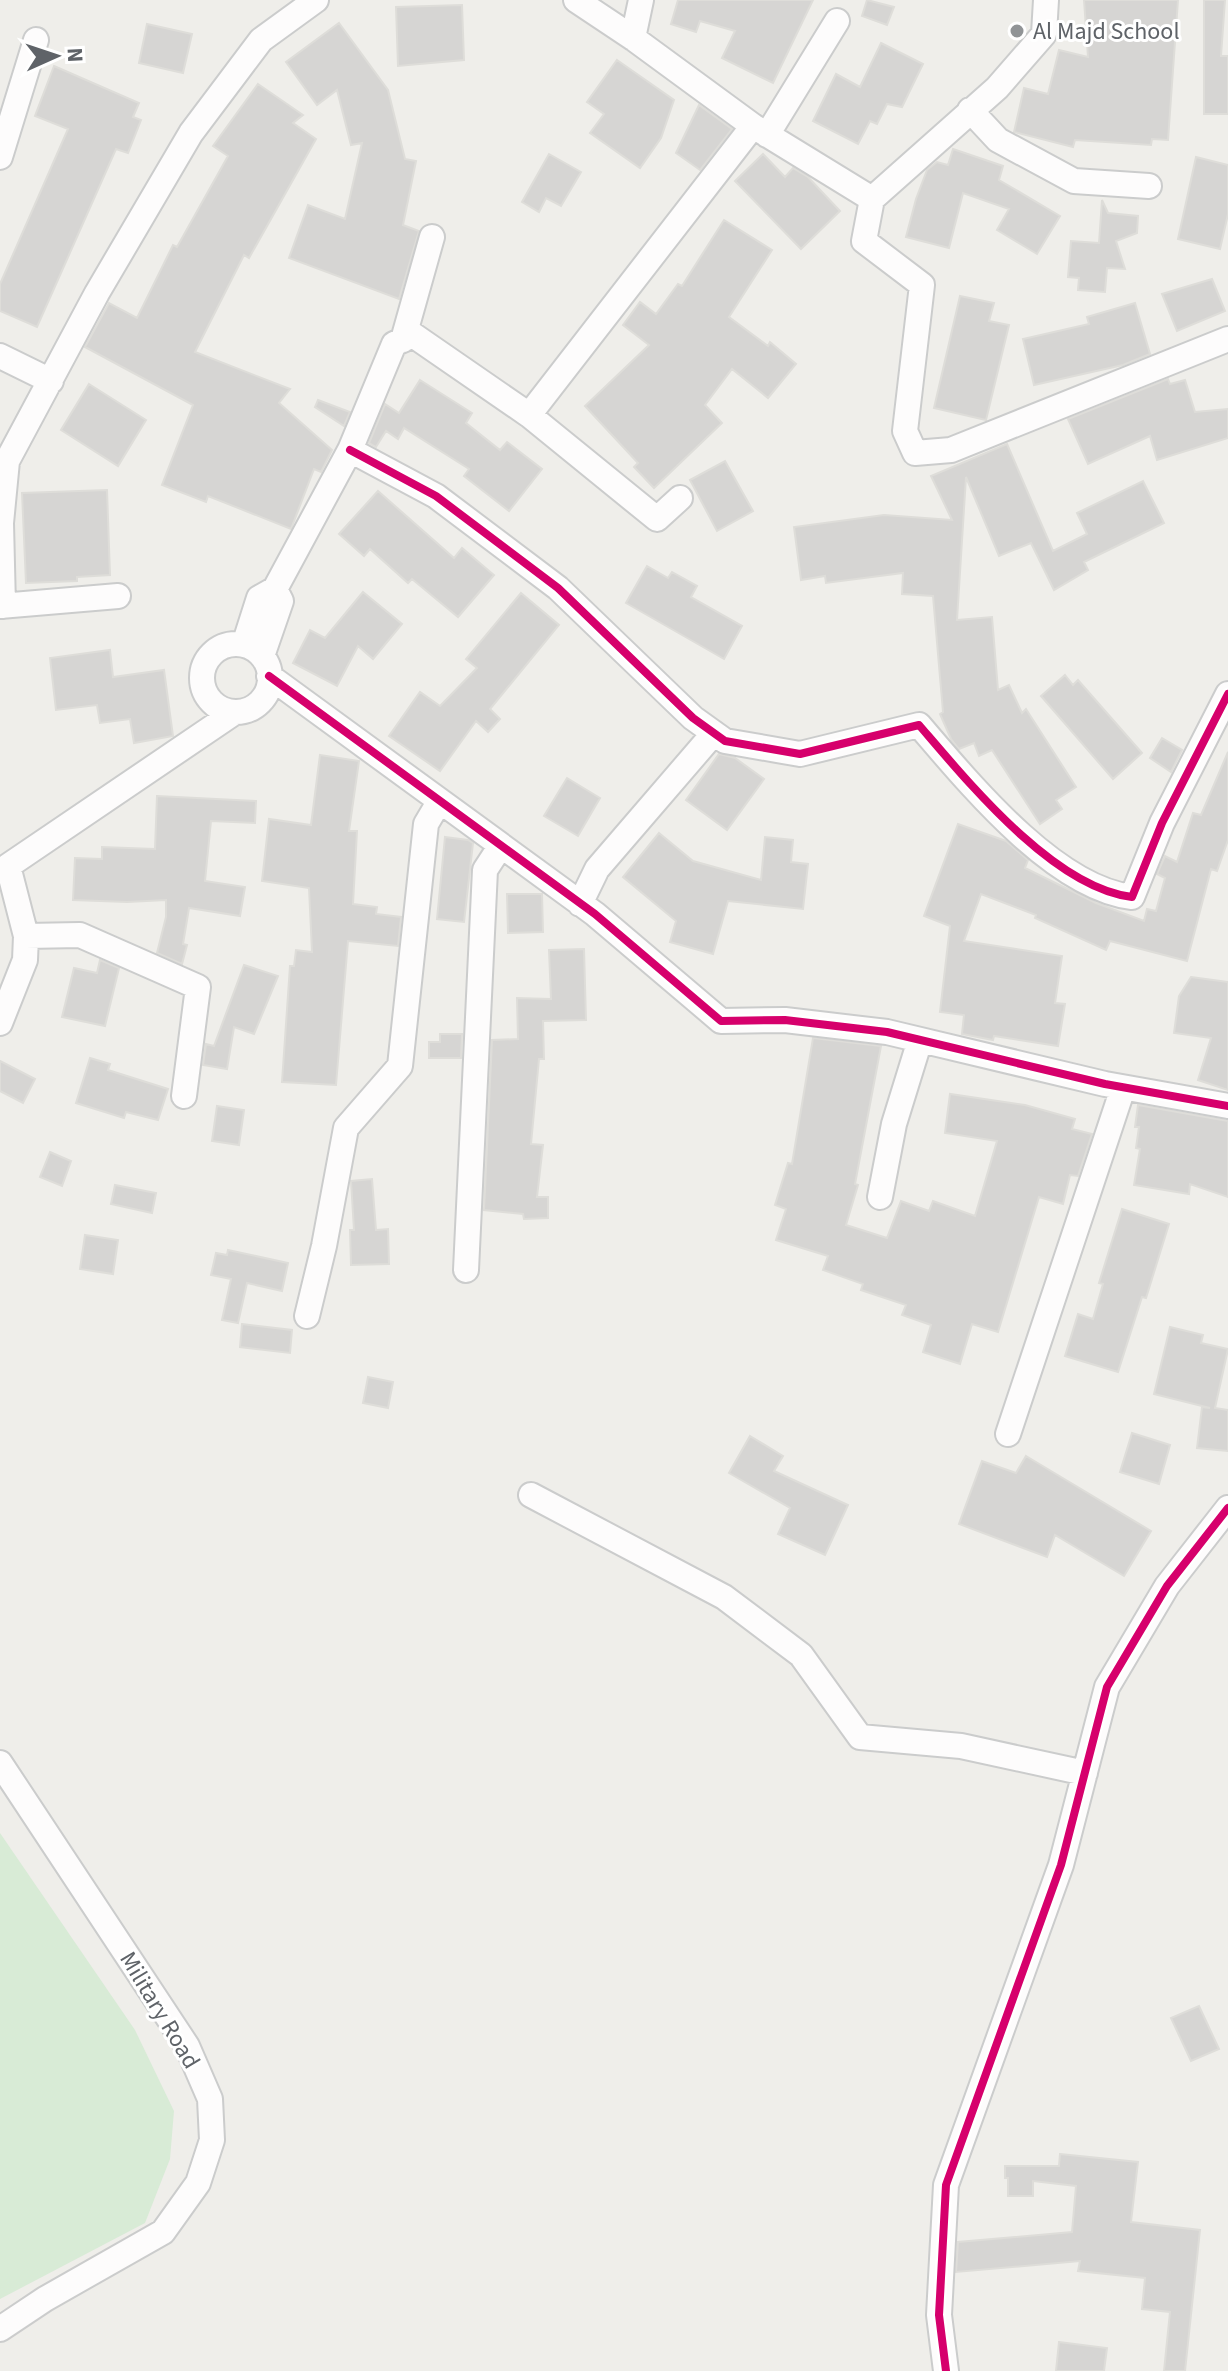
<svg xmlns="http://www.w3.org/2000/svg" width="1228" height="2371" viewBox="0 0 1228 2371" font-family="'Source Sans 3',sans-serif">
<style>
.green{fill:#d8ebd6}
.building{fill:#d6d5d3;stroke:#deddd9;stroke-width:2}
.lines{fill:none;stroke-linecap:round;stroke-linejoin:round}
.minor-casing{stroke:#cbcccc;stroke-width:28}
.minor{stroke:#fdfcfc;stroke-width:24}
.cycleway-casing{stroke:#fff;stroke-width:13}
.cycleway{stroke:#d6006c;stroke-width:8}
.poi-dot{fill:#919496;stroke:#fff;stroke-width:3}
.labels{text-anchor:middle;stroke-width:6;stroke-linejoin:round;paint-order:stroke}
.poi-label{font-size:24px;fill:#5f6368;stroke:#fff;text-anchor:start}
.street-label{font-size:24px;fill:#5f6368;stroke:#fff}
</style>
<rect width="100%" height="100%" fill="#efeeea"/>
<!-- green -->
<path class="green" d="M0,1833l135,197 39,81 -4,48 -25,64 -145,76z"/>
<!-- building -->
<path class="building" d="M678,0h135l-40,83 -51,-25 13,-27 -35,-10 -4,11 -25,-8z
M867,0l27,7 -7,18 -25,-9z
M1084,0h94l-10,140 -16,-1 -1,6 -76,-5 -2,7 -59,-15 10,-44 24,6 11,-44 29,7z
M1204,0h21l-4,56h7v58h-24z
M462,5l2,55 -66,6 -2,-59z
M339,23l49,67 17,69 11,2 -13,64 16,6 -20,68 -110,-41 19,-53 37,14 17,-76 -11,2 -14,-55 -20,15 -31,-43z
M147,24l45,10 -9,39 -44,-10z
M881,43l42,21 -21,43 -15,-3 -10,20 -7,-3 -12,23 -45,-23 23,-47 24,13z
M617,60l57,40 -13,38 -21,30 -50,-35 14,-19 -17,-12z
M54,66l85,37 -6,14 8,3 -13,33 -12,-4 -79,178 -37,-16v-27l68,-155 -33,-13z
M258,84l45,31 -10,8 23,16 -67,119 -5,-3 -49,97 95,37 -11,14 53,47 -11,22 -7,-3 -23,60 -83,-33 -2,6 -44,-17 31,-80 -108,-58 24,-44 28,15 36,-73 4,2 51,-91 -15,-10z
M699,105l33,24 -32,41 -24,-17z
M953,149l50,17 -4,14 61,36 -23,38 -40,-24 12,-21 -46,-16 -14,55 -43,-11 10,-38 11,-29 10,-8 11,3z
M549,154l32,18 -20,34 -15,-8 -7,14 -17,-10z
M763,154l22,23 8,-9 15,9 32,34 -39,38 -66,-68z
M1196,157l32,8v49l-8,35 -42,-10z
M1102,200l6,13 30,3 -1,17 -21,8 9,28 -18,-1 -2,24 -27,-2 1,-12 -11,-1 3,-36 28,2z
M724,220l48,30 -43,67 39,29 2,-4 26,22 -28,34 -36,-29 -27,36 17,18 -68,65 -20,-21 4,-4 -53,-57 64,-61 -26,-20 17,-23 16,12 22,-30 4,2z
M1212,279l13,32 -48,20 -15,-37z
M960,296l34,7 -5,18 20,4 -23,95 -52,-12z
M1135,303l15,51 -27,11 -89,20 -11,-46 66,-15 -2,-7z
M1168,379l2,5 15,-4 10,32 33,-3v29l-71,22 -7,-24 -62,28 -20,-45z
M420,380l52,33 -6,10 34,27 7,-8 35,27 -33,42 -45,-35 5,-7 -65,-41 -6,11 -12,-8 -10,16 -7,-4 16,-39 14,9z
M89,384l57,36 -28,46 -57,-36z
M318,400l32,12 -6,14 -29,-19z
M1007,444l46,107 34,-17 -10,-21 66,-32 21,42 -80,39 4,8 -34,20 -23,-47 -32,13 -33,-79 -9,143 35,-3 6,73 11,-5 13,28 4,-4 50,78 -20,13 6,9 -22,15 -48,-74 -13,6 -5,-13 -15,6 -8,-10 -11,-25 3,-2 -10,-116 -31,-2 1,-21 -77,10 -1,-7 -24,4 -7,-53 90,-12 68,5 -21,-44z
M725,461l28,50 -36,20 -27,-51z
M107,490l3,85 -33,2v4l-51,2 -4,-90z
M378,491l76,67 8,-10 32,27 -36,42 -46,-38 -4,4 -38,-34 -6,7 -25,-22z
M647,566l21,12 4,-6 25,14 -6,11 51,29 -18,33 -98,-56z
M363,592l39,32 -29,35 -15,-13 -21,40 -44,-23 17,-33 15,8z
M521,593l38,32 -69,84 10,10 -12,13 -12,-11 -36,50 -51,-35 31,-44 20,14 37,-38 -11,-9z
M110,650l3,27 51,-7 9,66 -39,7 -4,-24 -30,4 -3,-18 -41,5 -6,-52z
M1065,675l8,10 5,-5 64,73 -29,26 -72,-83z
M1162,738l20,12 -11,22 -21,-14z
M1228,752v88l-11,31 -6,-2 -24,92 -77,-20 -4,9 -71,-32 1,-3 -55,-21 -17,47 98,15 -7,47 10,1 -7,42 -64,-10 -1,4 -31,-6 2,-19 -24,-3 10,-86 -26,-10 34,-92 48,17 22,19 -3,8 71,35 48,18 3,-12 9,2 9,-33 -8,-4 8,-18 12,6 16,-49 8,2z
M719,754l16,4 29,21 -37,51 -41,-30z
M320,755l39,6 -10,70h8l-4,73 24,3 -1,7 25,3 -3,29 -50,-5 -12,144 -54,-3 8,-116h4l2,-16 16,2 -3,-64 -47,-7 7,-62 42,6z
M567,778l33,20 -22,38 -34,-20z
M157,796l99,5 -1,22 -44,-2 -6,60 40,6 -5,29 -51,-8 -6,36 4,1 -5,19 -25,-11 9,-36v-17l-39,2 -54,-2 2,-42 27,1v-12l53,2z
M659,833l34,28 68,19 4,-43 28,3 -2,22 17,2 -5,45 -75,-8 -15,53 -43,-12 6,-21 -53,-44z
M445,837l23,3 5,3 -9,79 -27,-3z
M507,894h35l1,38 -35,1z
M584,949l2,71 -43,1 1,38h-5l-8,85 12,1 -6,52h11v21l-24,1 -1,-5 -39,-4 8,-170 26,-1 -1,-41 34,1 -2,-49z
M100,960l19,8 -14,58 -43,-9 12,-49 23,5z
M244,965l34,11 -24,58 -20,-7 -7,42 -24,-4 3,-21 8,2z
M1191,977l37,5v108l-30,-10 13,-42 -37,-5 5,-37z
M440,1034h22l-1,24h-32v-16h11z
M813,1038l68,8 -26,138 3,1 -12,40 41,13 14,-37 28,10 4,-10 42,15 22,-75 -52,-8 5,-39 75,11 50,14 -3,10 20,5 -14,42 -8,-1 -7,29 -24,-7 -41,135 -26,-8 -12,40 -37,-12 8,-27 -29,-10 4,-10 -45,-15 2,-6 -40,-14 5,-14 -52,-16 10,-31 -11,-4 13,-42 4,1z
M90,1058l20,6 -2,6 60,19 -10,31 -32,-8 -2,6 -48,-15z
M0,1061l35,18 -12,24 -23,-12z
M1138,1105l90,16v76l-38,-13 -1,10 -55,-9 6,-36 -4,-1 3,-21h-4z
M217,1106l27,4 -5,35 -27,-4z
M50,1152l21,9 -9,25 -22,-9z
M372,1179l4,51 12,-1 1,35 -38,1 -1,-35h4l-3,-49z
M115,1185l41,8 -4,20 -41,-9z
M1122,1209l47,15 -23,74 -4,-1 -24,75 -53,-16 13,-42 15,5 10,-35 -4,-1z
M85,1235l33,5 -5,34 -33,-5z
M228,1250l60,13 -6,28 -35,-8 -9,40 -16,-3 9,-41 -20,-4 5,-22 11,2z
M242,1324l50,6 -2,23 -50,-6z
M1170,1327l33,8 -2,8 27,6 -13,59 13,2v41l-31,-3 5,-41 8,1 -56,-14z
M368,1377l25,5 -5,26 -25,-5z
M1132,1433l38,12 -11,39 -39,-12z
M750,1436l33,20 -9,15 74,34 -23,50 -47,-21 12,-26 -61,-35z
M1026,1456l125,75 -27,45 -69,-41 -8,22 -88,-33 23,-63 34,12z
M1199,2006l20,43 -28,12 -20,-43z
M1060,2154l78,8 -7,60 69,8 -15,141h-21l6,-59 -28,-3 3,-31 -67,-7 2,-10 -124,11 2,-30 114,-10 4,-46 -43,-5v15h-25v-18h-3v-12h54z
M1059,2342l48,6 -3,23h-48z"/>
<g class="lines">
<defs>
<path id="minor" d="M576,0l57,38 120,88 119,73 125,-111 47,-54 2,-34
M633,38l8,-38
M970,110l28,30 76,41 75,5
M767,135l70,-114
M0,157l36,-117
M872,199l-8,42 58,44 -17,146 10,22 36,-3 277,-111
M403,340l29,-103
M0,356l51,25
M529,415l128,104 23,-21
M350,450l86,46 122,92 135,130 32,23 75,13 119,-29c49,57 135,163 213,172l30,-74 66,-129
M0,606l118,-10
M3,606l-2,-83 6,-62 90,-168 94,-160 70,-93 55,-40
M202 678a34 34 0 1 1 68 0a34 34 0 1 1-68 0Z
M244,645l15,-47 16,-9 75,-139 44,-106 19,-9 116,80 224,-289
M262,656l19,-55 -6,-12
M269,676l326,238 126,107 64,-1 102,12 218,52 123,22
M580,904l17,-35 117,-136
M26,936l54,-1 118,52 -14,109
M0,1023l25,-63 1,-24 -18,-70 227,-154
M880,1197l14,-73 26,-84
M466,1270l19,-400 15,-23
M307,1316l17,-70 22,-118 54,-62 26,-242 13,-22
M1008,1434l115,-346
M531,1495l193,102 77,58 59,82 101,9 124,27
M0,1763l187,283 23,53 2,41 -14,43 -35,49 -118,67 -45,30
M946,2371l-7,-56 7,-130 115,-320 46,-178 60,-101 61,-78"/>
</defs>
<!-- minor casing -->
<use href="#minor" class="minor-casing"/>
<!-- minor -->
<use href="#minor" class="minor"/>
<defs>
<path id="cycleway" d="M350,450l86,46 122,92 135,130 32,23 75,13 119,-29c49,57 135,163 213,172l30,-74 66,-129
M269,676l326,238 126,107 64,-1 102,12 218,52 123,22
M946,2371l-7,-56 7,-130 115,-320 46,-178 60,-101 61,-78"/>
</defs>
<!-- cycleway casing -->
<use href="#cycleway" class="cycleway-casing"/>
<!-- cycleway -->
<use href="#cycleway" class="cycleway"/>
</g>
<!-- markers -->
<circle class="poi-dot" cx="1017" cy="31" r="8"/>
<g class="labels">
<!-- poi labels -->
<g class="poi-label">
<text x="1033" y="39">Al Majd School</text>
</g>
<!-- street labels -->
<g class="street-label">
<text transform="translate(160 2010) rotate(59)" y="8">Military Road</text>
</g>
</g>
<!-- north arrow -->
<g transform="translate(56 56) rotate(87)" stroke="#ffffff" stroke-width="6" paint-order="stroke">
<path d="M0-6L14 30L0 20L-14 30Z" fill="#5f6368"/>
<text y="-12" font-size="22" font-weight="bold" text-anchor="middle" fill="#5f6368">N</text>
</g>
</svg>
